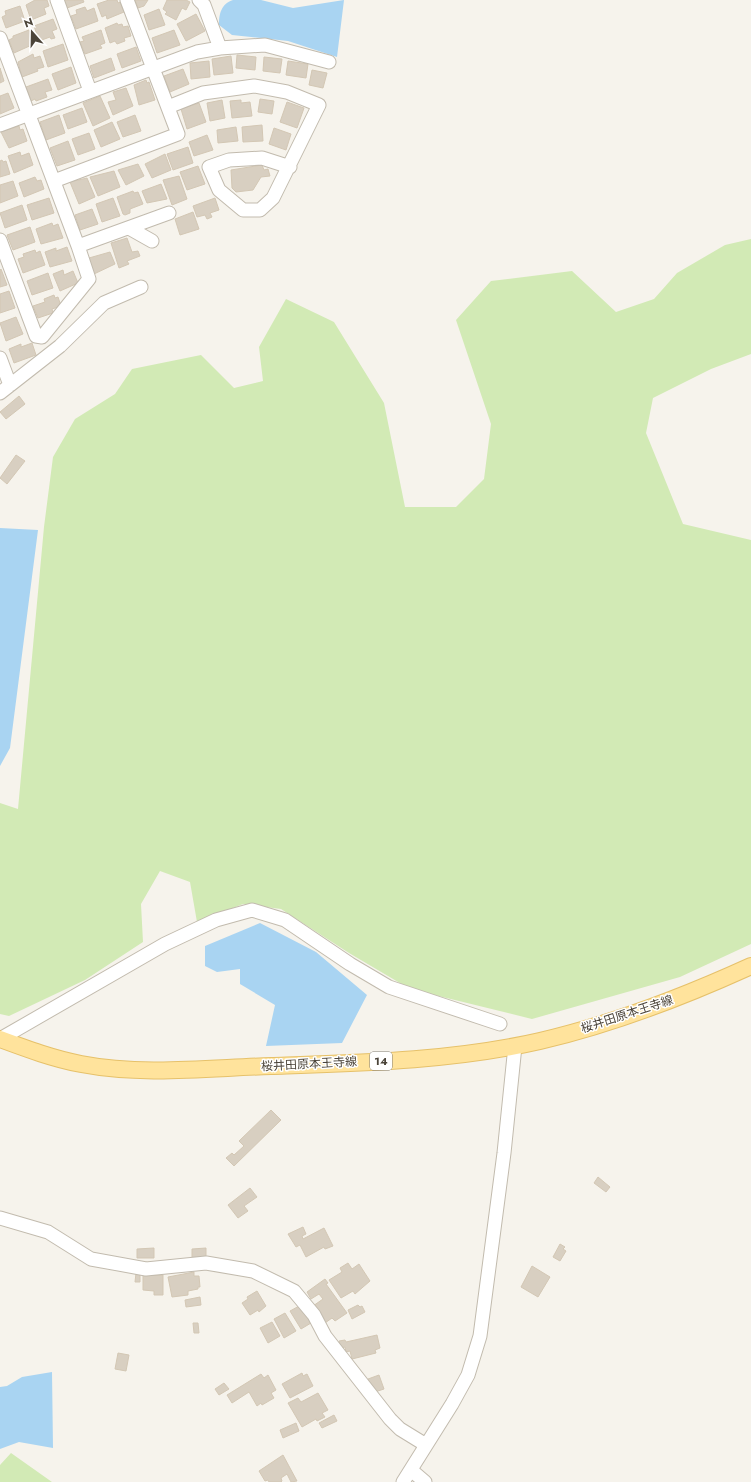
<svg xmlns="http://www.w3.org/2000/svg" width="751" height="1482" viewBox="0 0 751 1482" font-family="Jost,'Noto Sans JP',sans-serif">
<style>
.green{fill:#d2eab5}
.water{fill:#a9d4f2}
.building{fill:#d8cfc1;stroke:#d3c7b4}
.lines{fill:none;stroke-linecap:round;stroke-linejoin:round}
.minor-casing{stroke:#c2bbae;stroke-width:15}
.major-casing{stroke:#e6c16a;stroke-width:18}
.minor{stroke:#fff;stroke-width:13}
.major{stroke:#ffe39c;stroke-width:16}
.labels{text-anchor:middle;stroke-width:3;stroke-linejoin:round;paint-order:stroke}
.shield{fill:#fff;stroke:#817c74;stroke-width:1}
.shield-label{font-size:11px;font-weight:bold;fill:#4b4439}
.street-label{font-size:12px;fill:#4b4439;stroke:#fff}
</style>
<rect width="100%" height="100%" fill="#f6f3ec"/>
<!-- green -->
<path class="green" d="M751,239v115l-40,15 -58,29 -7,35 37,91 68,16v404l-71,33 -148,42 -122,-30 -61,-36 -68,-44 -38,-5 -46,18 -7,-40 -30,-11 -19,33 2,38 -58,38 -76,36 -9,-2v-211l18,6 26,-282 9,-70 22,-38 40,-25 17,-25 69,-14 33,33 29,-7 -4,-34 27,-48 48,23 50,81 21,104h51l28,-28 7,-55 -35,-104 35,-39 81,-10 44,41 38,-13 23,-26 48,-28z
M11,1453l41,29h-52v-17z"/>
<!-- water -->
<path class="water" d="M233,0h28l32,8 51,-8 -7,57 -49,-16 -56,-6 -13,-10c0,-11 2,-21 14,-25z
M0,528l38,2 -28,218 -10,18z
M260,923l56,29 51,43 -25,48 -76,3 9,-41 -35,-21v-15l-23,3 -12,-6v-20z
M52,1372l1,76 -34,-6 -19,7v-62l7,-1 15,-9z"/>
<!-- building -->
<path class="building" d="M35,0h12l2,6 -5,2 2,6 -15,6 -5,-15z
M64,0h19l1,2 -17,6z
M109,0h8l1,3 2,-1 4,10 -17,7 -1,-4 -4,2 -5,-13z
M135,0h13l-4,6 -6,2z
M167,0h19l4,2 -4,8 -4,-2 -6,12 -11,-6 2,-2 -4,-3z
M20,6l5,15 -19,7 -4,-11 4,-2 -1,-4z
M85,7l2,4 7,-3 4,13 -22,8 -5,-13 6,-2 -1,-4z
M159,9l6,16 -16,5 -5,-15z
M196,14l9,17 -19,10 -9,-17z
M53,19l4,10 -5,2 3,7 -4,1 -1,-2 -11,4 -5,-15z
M117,23l1,2 4,-1 1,3 5,-1 3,10 -7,2 1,3 -8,3 -2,-3 -5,2 -5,-15z
M29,30l5,14 -20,9 -5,-13 4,-2v-2z
M101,30l4,13 -5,2 2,3 -17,6 -5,-12 4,-1 -2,-4z
M174,30l6,15 -23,8 -5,-15z
M63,44l5,16 -20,7 -5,-16z
M136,47l5,14 -19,7 -5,-14z
M33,54l1,4 6,-2 4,11 -7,2 1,2 -16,6 -4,-15z
M237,55l19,2 -1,13 -19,-2z
M231,56l2,17 -19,2 -2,-16z
M264,57l18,2 -2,14 -17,-2z
M111,58l4,12 -21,8 -4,-12z
M209,61l1,16 -19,2 -1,-16z
M288,61l20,3 -2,14 -20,-3z
M71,67l5,16 -18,7 -6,-16z
M0,68l4,13 -4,2z
M183,69l6,15 -19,8 -6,-16z
M312,70l15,3 -4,15 -14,-3z
M48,79l4,11 -7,2 2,5 -11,4 -1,-2 -4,2 -5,-14z
M146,80l1,3 2,-1 6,18 -16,5 -5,-20z
M126,88l7,18 -20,9 -5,-13 8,-2 -3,-8z
M8,93l6,15 -14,6v-18z
M100,96l10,22 -17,8 -10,-23z
M260,99l14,2 -2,13 -14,-2z
M222,100l3,18 -15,3 -3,-18z
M241,100v3l9,-1 2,14 -20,2 -2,-17z
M287,102l17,6 -7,20 -17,-6z
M199,103l7,19 -19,7 -6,-20z
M82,108l5,14 -19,7 -5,-14z
M59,115l6,18 -19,7 -6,-18z
M135,115l6,16 -18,6 -6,-15z
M112,122l8,17 -19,8 -7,-17z
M262,125l1,16 -20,1 -1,-15z
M19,126l1,4 3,-1 4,12 -18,7 -8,-16z
M236,127l2,14 -20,2 -1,-13z
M274,128l17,6 -5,16 -17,-6z
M89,133l6,16 -17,6 -6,-16z
M207,135l6,15 -19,6 -5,-14z
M68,141l7,19 -18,6 -7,-18z
M188,147l5,16 -20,7 -6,-16z
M20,152l1,4 8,-3 4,12 -19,8 -6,-17z
M165,154l6,16 -19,8 -7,-14z
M2,160l1,2 3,-1 4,13 -10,3v-16z
M138,164l6,12 -18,9 -8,-15z
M262,165l2,5 4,-1 2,7 -9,1 -8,13 -17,2 -4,-4 -1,-18z
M198,166l7,18 -18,6 -7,-18z
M114,171l6,16 -22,9 -8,-19z
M179,176l8,23 -15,6 -9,-25z
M35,177l2,4 4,-1 3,9 -20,8 -5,-14z
M87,178l8,19 -16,7 -9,-22z
M13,181l5,15 -18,7v-18z
M161,184l6,15 -20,4 -5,-12z
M133,191l1,2 4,-1 5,12 -13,5v4l-5,2 -2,-1 -6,-17z
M49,198l5,15 -22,7 -5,-15z
M113,198l7,18 -18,6 -6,-18z
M215,198l4,12 -9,3 2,4 -5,2 -2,-4 -8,2 -4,-11z
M22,205l5,15 -22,8 -5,-15z
M92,209l6,15 -18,6 -5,-15z
M193,212l6,17 -19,6 -5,-16z
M52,223l1,3 5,-2 5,14 -22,6 -5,-15z
M30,227l5,15 -22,8 -6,-15z
M127,238l5,14 6,-1 2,5 -13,5 2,3 -10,4 -8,-25z
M67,247l5,14 -22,6 -5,-15 11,-4v3z
M35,250l1,3 4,-2 5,14 -22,8 -5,-14 6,-2 -1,-3z
M110,252l5,12 -21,10 -5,-16z
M1,269l6,16 -7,2v-17z
M63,270l1,5 9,-4 5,12 -18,8 -7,-17z
M48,273l5,15 -21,7 -5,-14z
M9,291l6,17 -15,5v-19z
M54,295l1,3 3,-1 3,9 -9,3 1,4 -15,5 -5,-12 12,-4 -1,-3z
M16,317l7,17 -17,7 -6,-18z
M32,343l4,12 -22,8 -5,-14 12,-5v3z
M19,396l6,8 -19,15 -6,-7z
M16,455l9,6 -18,23 -7,-6z
M271,1110l10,10 -47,46 -8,-8 6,-5 2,2 10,-9 -5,-5z
M598,1177l12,10 -4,5 -12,-9z
M250,1188l7,9 -13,9 4,5 -10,7 -10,-13z
M303,1227l3,7 -4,2 1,3 21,-11 9,18 -8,3 -1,-2 -18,10 -6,-12 -4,2 -8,-13z
M560,1244l5,3 -2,2 3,2 -6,10 -7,-4z
M154,1248v10h-17v-9z
M206,1248v9l-14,1v-9z
M348,1263l4,6 7,-5 11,17 -15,13 -2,-3 -12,7 -12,-18 13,-8 -2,-4z
M532,1266l18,11 -12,20 -17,-10z
M194,1272v4h5l1,11h-2v2l-10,2v4l-16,2 -4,-20z
M136,1273h4v9h-5z
M143,1275h20v20h-9v-4l-11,-1z
M325,1279l3,4 -2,1 21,29 -12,8 -3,-3 -7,5 -12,-17 10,-7 -4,-5 -8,5 -4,-7z
M257,1291l9,15 -7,6 -1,-2 -8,5 -8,-12 6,-4 -1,-2z
M200,1297l1,8 -15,2 -1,-7z
M301,1305l10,18 -10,6 -11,-18z
M358,1305l2,2 2,-1 3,6 -13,7 -4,-9z
M285,1313l11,18 -12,7 -10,-19z
M272,1322l8,14 -12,7 -8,-15z
M193,1323h5l1,10h-5z
M377,1335l3,13 -5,2 1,3 -24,6 -2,-8 -4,1 -1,-5 -4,1 -2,-7 6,-1 1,2z
M118,1353l11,2 -3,16 -11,-2z
M302,1373l1,3 4,-2 6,12 -23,12 -8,-14z
M261,1374l3,4 4,-3 8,15 -5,3 3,5 -12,7 -1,-2 -4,3 -8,-14 -17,11 -5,-8z
M379,1375l5,14 -9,3 -4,-3 -3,-10z
M224,1383l5,6 -10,6 -4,-6z
M318,1393l10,17 -6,3 3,4 -8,4 -1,-2 -14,8 -14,-24 10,-5 3,4z
M334,1415l3,6 -15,7 -3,-5z
M296,1423l3,8 -16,7 -3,-8z
M283,1455l14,26 -6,1 -4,-8 -6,4 1,3 -1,1h-12l-1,-2 -3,1 -6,-10z"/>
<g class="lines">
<defs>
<path id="minor" d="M57,0l33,91
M199,0l5,5 16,43
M0,38l78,208 11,33 -47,58 -6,-1 -36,-96
M168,107l35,-14 51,-7 33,6 32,13 -46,93 -13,12h-17l-24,-20 -10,-23 20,-7 33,-2 28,9
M0,125l197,-73 23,-4 45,-3 64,17
M54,181l124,-47 -51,-134
M129,228l23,13
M78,246l91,-33
M0,358l10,27
M0,393l60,-47 44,-43 37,-16
M0,1039l165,-95 51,-24 36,-10 33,10 65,44 39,23 111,37
M0,1218l48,14 43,27 55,10 60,-6 47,8 41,20 20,24 11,21 65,83 10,10 26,16
M411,1470l14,12
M403,1482l49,-78 16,-29 12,-39 24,-183 11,-107"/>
<path id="major" d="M0,1039c27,10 54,20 81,25 62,12 127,4 190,2 89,-3 182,-5 269,-25 73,-17 143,-44 211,-75"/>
</defs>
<!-- minor casing -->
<use href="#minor" class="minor-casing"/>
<!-- major casing -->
<use href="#major" class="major-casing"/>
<!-- minor -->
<use href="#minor" class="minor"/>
<!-- major -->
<use href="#major" class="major"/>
</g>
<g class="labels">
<!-- shield labels -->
<rect class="shield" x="370" y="1052" width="22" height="18" rx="3"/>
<g class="shield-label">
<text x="381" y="1065">14</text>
</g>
<!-- street labels -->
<g class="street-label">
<text transform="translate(627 1014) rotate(-18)" y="4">桜井田原本王寺線</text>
<text transform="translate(309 1064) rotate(-3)" y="4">桜井田原本王寺線</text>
</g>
</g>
<!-- north arrow -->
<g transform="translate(32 32) rotate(340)" stroke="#ffffff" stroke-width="3" paint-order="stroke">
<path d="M0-3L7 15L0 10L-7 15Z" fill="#4b4439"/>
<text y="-6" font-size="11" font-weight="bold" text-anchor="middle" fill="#4b4439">N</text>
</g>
</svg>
